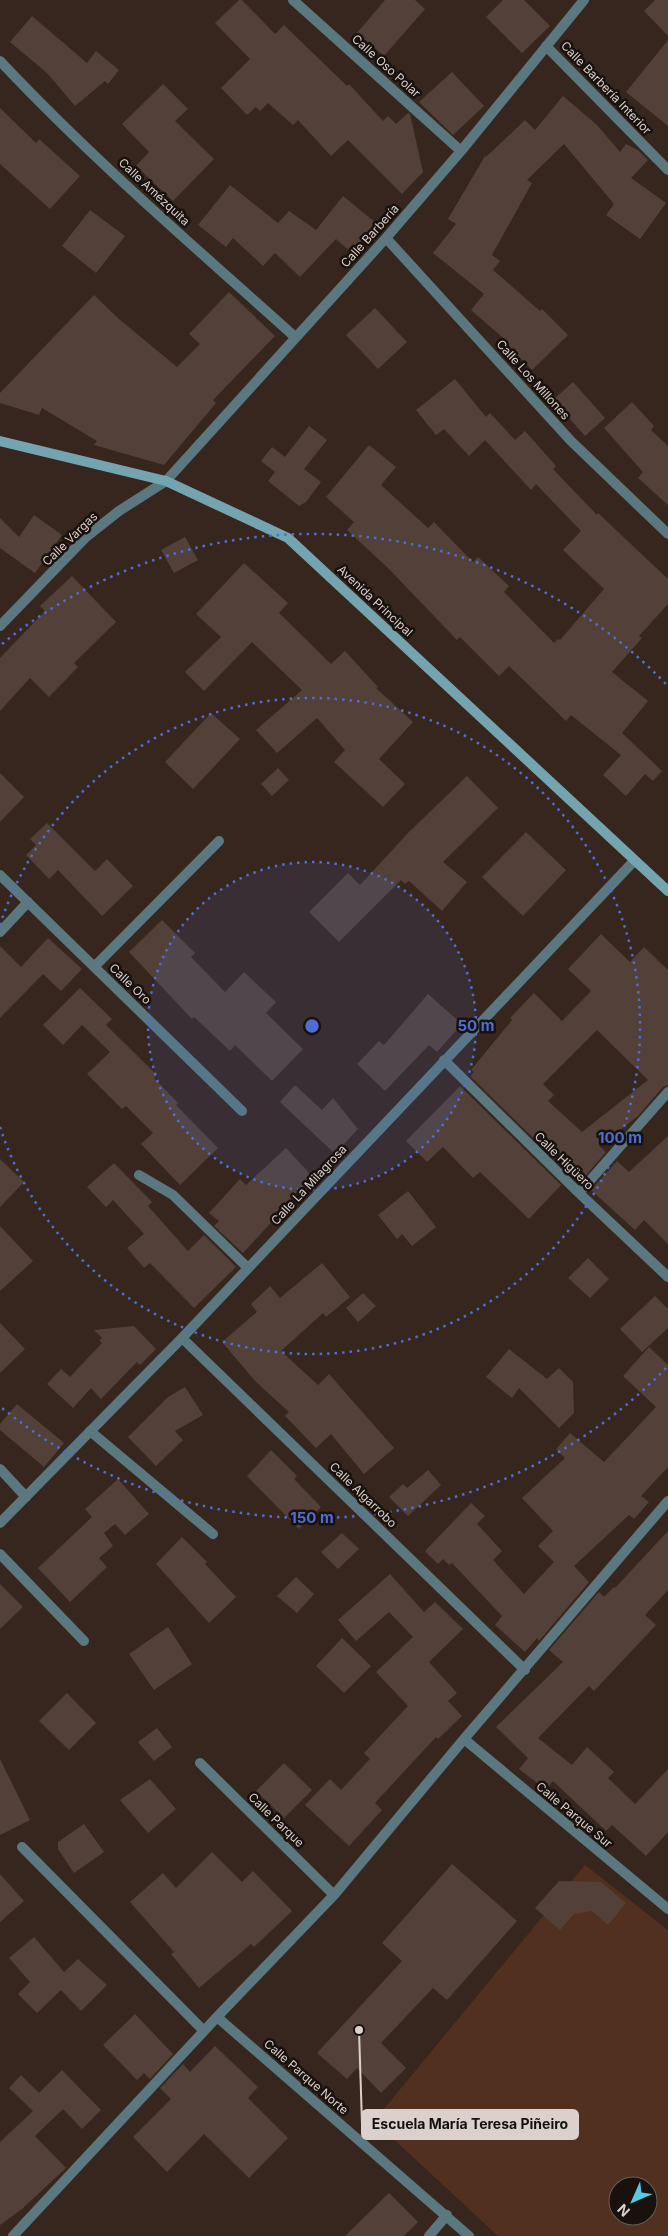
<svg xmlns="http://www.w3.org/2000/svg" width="668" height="2236" viewBox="0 0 668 2236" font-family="Inter,sans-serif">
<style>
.green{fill:#513020;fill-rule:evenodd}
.building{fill:#534139;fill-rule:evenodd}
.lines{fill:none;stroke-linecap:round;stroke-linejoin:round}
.street{stroke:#5b7880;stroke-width:10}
.secondary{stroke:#75a4b1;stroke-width:10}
.ring{fill:none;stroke:#4c6ed5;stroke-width:2.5;stroke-dasharray:2.5 5}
.labels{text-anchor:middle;stroke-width:5;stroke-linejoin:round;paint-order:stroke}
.street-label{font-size:12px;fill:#dbd0cb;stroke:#18110d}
.centre{fill:#4c6ed5;stroke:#18110d;stroke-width:2.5}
.ring-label{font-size:15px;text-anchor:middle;font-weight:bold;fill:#4c6ed5;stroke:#18110d;stroke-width:5;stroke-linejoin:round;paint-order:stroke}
.leader{fill:none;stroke:#dbd0cb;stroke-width:2}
.callout-dot{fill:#dbd0cb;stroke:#18110d;stroke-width:2}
.callout{fill:#dbd0cb;stroke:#dbd0cb;stroke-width:2}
.callout-label{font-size:14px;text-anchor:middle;font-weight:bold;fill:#111}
</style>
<rect width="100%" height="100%" fill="#36261e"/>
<!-- green -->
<path class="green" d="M585,1865l83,65v306h-170l-124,-115zM618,2186h30v30h-30z"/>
<!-- building -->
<path class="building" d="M239,0h3l33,34 9,-9 63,61 2,-2 34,37 5,-5 8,8 12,-11 2,1 13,58 -21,22 -54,-54 -17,16 -33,-36 -5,5 -25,-22 -8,8 -4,-4 -9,8 -26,-27 29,-29 -35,-36z
M385,0h30l10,9 -41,47 -27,-23z
M503,0h21l26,26 -28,27 -36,-36z
M655,0h13v36l-24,-25z
M32,16l55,47 9,-12 23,19 -11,14 -3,-3 -30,25 -28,-33 -37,-31z
M668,40v86l-42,-34z
M452,72l32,34 -31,29 -34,-33z
M163,84l25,25 -13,12 39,38 -41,42 -37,-35 13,-14 -27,-28z
M563,96l34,29 23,27 6,-8 12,6 10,10 -17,18 35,25 -26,36 -34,-24 8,-11 -50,-60 -37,36 5,3 -40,72 8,6 -7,9 47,41 2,-2 26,26 -36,35 -26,-26 2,-2 -37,-32 13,-16 -51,-41 23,-29 -8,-5 37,-63 1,1 39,-37 10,10z
M0,108l36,35 3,-4 41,37 -30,33 -50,-45z
M230,185l48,38 11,-12 27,19 27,-34 33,27 -24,30 -16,-14 -36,38 -25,-24 -12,13 -30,-28 -7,9 -28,-22z
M90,210l35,26 -29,37 -34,-27z
M229,292l46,44 -62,64 3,3 -52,62 -70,-20 3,-4 -55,-33 -3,7 -39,-12v-10l94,-98 25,24 58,48 23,-23 -11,-10z
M375,308l32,34 -29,27 -32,-34z
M455,379l31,38 4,-4 25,27 10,-9 31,35 -3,3 44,46 1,-2 70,66v25l-29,32 3,2 -30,34 36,29 -26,32 40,38 -9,10 -8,-7 -19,22 -23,-21 18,-20 -50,-40 -5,6 -57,-55 -10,10 -39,-39 -3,3 -69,-72 -41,-38 7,-8 -28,-25 43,-52 27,22 -15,18 47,43 6,-6 39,40 5,-5 31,29 -5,6 50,51 4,-4 2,1 44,-51 -41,-39 18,-19 -45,-47 -5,6 -46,-50 -16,16 -25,-27 -8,6 -20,-25z
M573,382l32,36 -20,18 -32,-36z
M632,402l22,24 -3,4 17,16v59l-30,-27 5,-6 -39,-44z
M309,426l18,14 -23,29 17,13 -15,20 -7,4 -31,-25 7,-9 -14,-11 11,-14 13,10z
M34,515l28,20 -27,38 -35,-25v-30l19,19z
M185,537l13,23 -24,13 -13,-23z
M244,563l44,40 -9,10 52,51 14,-13 33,36 -2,1 37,34 -34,37 26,25 -22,23 -49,-45 11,-12 -28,-32 -40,35 -21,-23 46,-40 -50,-48 -48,49 -19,-19 36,-35 -25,-23z
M72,576l44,46 -42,41 4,4 -29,30 -19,-19 -30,33v-53l45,-47 -5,-5z
M211,713l29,26 -47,50 -28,-27z
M278,768l11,12 -17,16 -11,-12z
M0,773l24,24 -24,25z
M467,776l31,32 -55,54 24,20 -25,29 -33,-30 -4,3 -4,-4 -62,62 -30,-30 39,-39 12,12 49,-53z
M47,823l48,48 12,-12 26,27 -31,30 -44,-46 -9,9 -23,-24 10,-10 -6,-6z
M526,832l40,38 -43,46 -41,-39z
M162,920l33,33 -4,4 34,35 19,-20 32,30 -10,11 37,36 -31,32 -37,-36 -5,6 -36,-34 -2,2 -63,-67z
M601,934l29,28 14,-15 24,23v115l-5,2 -25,29 -39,30 7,6 -25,29 -8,-7 -2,1 -101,-99 4,-4 -3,-2 41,-50 -2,-2 24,-25 28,28 29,-30 -23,-22zM597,1030l51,50 -66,52 -34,-31 6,-6 -11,-11z
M48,938l34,31 -21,22 -18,-17 -43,44v-72l21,21z
M80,988l32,31 -6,6 51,50 -3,3 24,25 -2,2 42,43 -38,37 -39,-41 12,-11 -27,-27 -4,3 -35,-35 23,-22 -28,-27 -19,20 -20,-20z
M428,994l34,30 -25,28 -8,-7 -44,46 -28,-27 22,-23 5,4z
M295,1085l27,25 11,-12 25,31 -23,25 -55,-52z
M460,1086l101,99 -32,34 -49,-47 -7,6 -30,-31 -16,15 -21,-21z
M668,1136v108l-24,-24 -9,10 -44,-40 26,-29 12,11z
M286,1148l27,29 -37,35 3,2 -36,39 -29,-27 5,-5 -10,-8 31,-34 6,6z
M0,1159l24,23 -24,25z
M114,1163l38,39 -4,4 40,45 16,-16 32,32 -42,41 -44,-45 -6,5 -17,-20 17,-14 -31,-34 -7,7 -19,-20z
M408,1191l28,36 -24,19 -10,-12 -5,5 -19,-24z
M0,1226l33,35 -33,30z
M588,1258l21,21 -19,19 -22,-20z
M322,1263l28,34 -24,20 -3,-4 -42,38 37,34 11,-11 65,74 -30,26 -33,-40 -15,14 -31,-32 4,-4 -33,-30 -34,-40 35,-30 -6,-8 19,-18 10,12z
M363,1293l13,13 -18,16 -12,-14z
M655,1296l13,13v19l-26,24 -22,-23z
M0,1323l25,26 -25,24z
M134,1326l22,23 -16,16 -3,-3 -36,37 -10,-11 -18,20 -26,-24 14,-15 9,8 32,-34 -3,-3 3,-2 -8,-8z
M649,1347l19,18v102l-27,29 8,6 -15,17 -5,-4 -55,51 15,16 -50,59 -2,-3 -12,14 -30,-27 7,-9 -50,-53 -3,2 -6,-6 -5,5 -13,-13 46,-48 14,13 -8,8 25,27 -9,9 31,34 30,-32 -16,-16 15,-15 -31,-33 43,-40 -9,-9 14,-16 34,29 52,-55 -33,-31z
M509,1349l38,30 12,-11 14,14 1,31 -15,15 -40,-40 -7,10 -26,-21z
M185,1387l18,28 -28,16 8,9 -27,26 -28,-29 40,-40z
M17,1404l47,39 -20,24 -44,-37v-6z
M271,1450l26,26 -3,3 27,28 -22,22 -52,-53z
M428,1470l13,15 -33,31 -19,-19 14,-13 4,4z
M118,1479l31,35 -24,21 -10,-11 -11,9 9,13 -14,12 8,9 -37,35 -32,-34 54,-51 -7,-8z
M668,1531v59l-23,25 11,10 -62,66 -5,-5 -51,52 34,27 15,-18 27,25 -6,6 27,26 33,-35v63l-22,24 -34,-31 -6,6 -53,-50 -7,9 -27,-21 9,-11 -32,-31 67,-65 -14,-12 50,-58 5,5 10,-10 1,1z
M342,1533l17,16 -21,20 -17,-17z
M182,1537l25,25 -2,2 31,33 -27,26 -53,-59z
M390,1574l34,38 11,-10 28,27 -34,33 28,31 -9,8 14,15 -24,23 -2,-2 -61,66 7,7 -33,36 -44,-41 25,-26 11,11 29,-31 -6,-6 44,-47 -32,-34 37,-35 -24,-25 -33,29 -18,-21z
M296,1577l18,17 -17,19 -20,-17z
M0,1584l23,23 -23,22z
M168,1627l24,37 -38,26 -25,-36z
M342,1638l29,28 -27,27 -28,-27z
M67,1693l29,30 -27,27 -30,-29z
M157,1728l15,19 -18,14 -16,-19z
M0,1759l30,61 -30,15z
M284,1763l28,27 -28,28 -28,-27z
M150,1779l26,30 -28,24 -28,-33z
M84,1824l20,28 -30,21 -16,-24v-7z
M212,1852l30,30 11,-11 39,40 -38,36 -3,-3 -52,44 -28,-34 3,-2 -44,-50 33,-29 13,15z
M452,1864l65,57 -70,79 -14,-12 -52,55 25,25 -25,25 -24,-25 -10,11 -30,-26 85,-92 -20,-18z
M0,1874l24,27 -24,21z
M559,1881l42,1 25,21 -18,22 -16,-14 -18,3 -14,16 -25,-22z
M34,1937l30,35 14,-13 29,26 -26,26 -20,-21 -24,23 -19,-19 12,-12 -21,-24z
M135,2014l38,40 -23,25 -6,-6 -7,7 -34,-35z
M215,2046l43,41 -10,11 40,40 -39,40 -45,-44 -37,38 -34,-35 38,-38 -11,-11 23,-24 7,8z
M62,2070l39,40 -19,19 -19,-20 -28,27 31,32 -44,41 -22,16v-83l33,-31 -24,-23 12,-13 18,18z
M389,2193l29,29 -14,14h-59z"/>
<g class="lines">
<!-- street -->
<path class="street" d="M293,0l168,151
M546,46l122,124
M0,61c92,98 195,186 295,276
M386,238l185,203 97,93
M0,626l86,-89 33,-26 47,-30 220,-243 75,-87 123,-151
M0,875l242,236
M0,932l28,-30
M94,967l125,-126
M444,1060l135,133 89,84
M139,1175l34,20 75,73
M579,1193l89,-101
M182,1338l343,332
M90,1431l123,103
M0,1469l26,28
M0,1523l182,-185 452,-477
M0,1554l84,87
M464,1739l204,170
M200,1763l134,132
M22,1847l182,184
M217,2017l252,219
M13,2236l204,-219 117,-122 130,-156 204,-238
M429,2236l18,-21"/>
<!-- secondary -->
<path class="secondary" d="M0,441l166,40 122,57 380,353"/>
</g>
<!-- distance rings -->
<circle cx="312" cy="1026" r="164" fill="#4c6ed5" fill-opacity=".12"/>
<g class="ring">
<circle cx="312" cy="1026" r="164"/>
<path d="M0 925A328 328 0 1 1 0 1127"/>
<path d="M666 1368A492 492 0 0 1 2 1408M2 644A492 492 0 0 1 666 684"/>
</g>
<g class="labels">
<!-- street labels -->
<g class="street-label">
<text transform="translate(386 66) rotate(42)" y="4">Calle Oso Polar</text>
<text transform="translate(606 88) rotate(46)" y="4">Calle Barbería Interior</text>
<text transform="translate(154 192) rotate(43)" y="4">Calle Amézquita</text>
<text transform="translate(370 236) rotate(-48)" y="4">Calle Barbería</text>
<text transform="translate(533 380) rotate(48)" y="4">Calle Los Millones</text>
<text transform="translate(70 539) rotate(-44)" y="4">Calle Vargas</text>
<text transform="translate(375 601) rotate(43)" y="4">Avenida Principal</text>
<text transform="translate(130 984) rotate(44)" y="4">Calle Oro</text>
<text transform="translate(564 1161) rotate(44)" y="4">Calle Higüero</text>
<text transform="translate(309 1185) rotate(-47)" y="4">Calle La Milagrosa</text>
<text transform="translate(363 1495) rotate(44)" y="4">Calle Algarrobo</text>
<text transform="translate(574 1815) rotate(40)" y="4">Calle Parque Sur</text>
<text transform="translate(276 1820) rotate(44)" y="4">Calle Parque</text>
<text transform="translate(306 2077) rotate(41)" y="4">Calle Parque Norte</text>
</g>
</g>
<circle cx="312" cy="1026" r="8" class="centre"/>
<g class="ring-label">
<text x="476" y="1031">50 m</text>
<text x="620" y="1143">100 m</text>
<text x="312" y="1523">150 m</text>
</g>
<!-- callouts -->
<path class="leader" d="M359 2030L362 2124"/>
<circle class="callout-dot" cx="359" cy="2030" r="5"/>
<rect class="callout" x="362" y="2110" width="216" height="29" rx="5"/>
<g class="callout-label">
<text x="470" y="2129">Escuela María Teresa Piñeiro</text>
</g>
<!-- north arrow -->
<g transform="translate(633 2201) rotate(225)"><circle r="24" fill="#18110d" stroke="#665d59"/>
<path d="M0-4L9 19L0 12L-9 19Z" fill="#58c9e3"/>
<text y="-8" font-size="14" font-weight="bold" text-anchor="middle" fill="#dbd0cb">N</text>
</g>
</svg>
